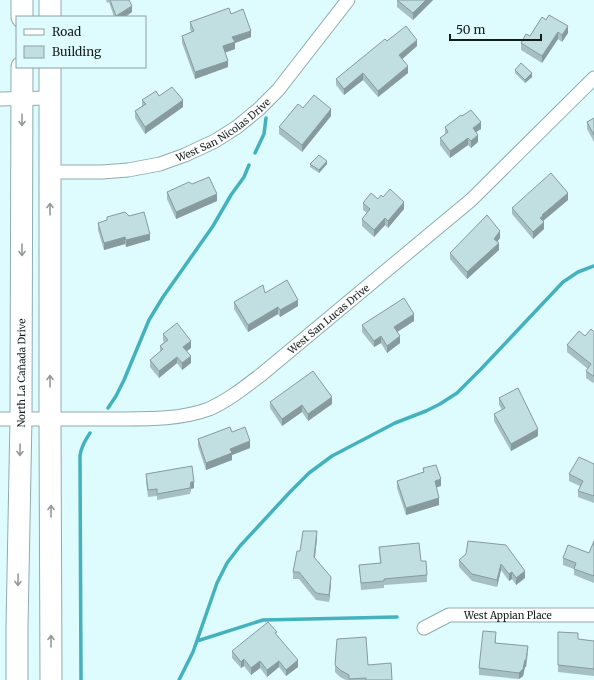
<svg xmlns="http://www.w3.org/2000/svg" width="594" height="680" viewBox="0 0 594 680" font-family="Merriweather,serif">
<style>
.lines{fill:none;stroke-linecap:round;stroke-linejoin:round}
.stream{stroke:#43b2bc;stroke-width:3.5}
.minor-casing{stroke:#90abae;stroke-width:15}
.primary-casing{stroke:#90abae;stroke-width:23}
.minor{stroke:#fff;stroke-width:13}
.primary{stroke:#fff;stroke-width:21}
.wall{fill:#a6bfc2}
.shaded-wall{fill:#879b9e}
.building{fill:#c1dee1;stroke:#879b9e}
.oneway{stroke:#95999a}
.labels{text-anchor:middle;stroke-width:3;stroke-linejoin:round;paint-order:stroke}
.street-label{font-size:10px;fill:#131d1e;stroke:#defbfe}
</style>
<rect width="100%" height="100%" fill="#defbfe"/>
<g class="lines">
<!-- stream -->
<path class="stream" d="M255,153l9,-19 2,-16
M108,408l8,-12 8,-16 25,-60 14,-23 50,-71 18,-31 13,-18 5,-12
M197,641l66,-21 134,-3
M81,680l-1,-224c1,-9 5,-15 10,-23
M179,680l14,-28 24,-69 10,-20 13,-17 50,-54 19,-19 23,-17 63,-33 31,-12 14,-7 17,-11 24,-24 82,-87 15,-10 16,-6"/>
<defs>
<g id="minor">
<path d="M0,99l50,-1"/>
<path id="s1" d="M50,172h52l26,-2 32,-6 25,-9 30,-14 22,-14 22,-18 19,-19 70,-90"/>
<path id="s2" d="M0,419c39,0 77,0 115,0 31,0 64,1 94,-10 20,-9 36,-22 53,-35l209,-174 123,-122"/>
<path id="s3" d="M424,628l25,-13h145"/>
</g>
<g id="primary">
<path d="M50,0v17"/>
<path d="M22,17v-17"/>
<path d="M50,67v352l1,261"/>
<path id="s4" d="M17,680v-53l4,-209 1,-351"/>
</g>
</defs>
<!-- minor casing -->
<use href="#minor" class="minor-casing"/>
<!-- primary casing -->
<use href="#primary" class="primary-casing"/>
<!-- minor -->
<use href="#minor" class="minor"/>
<!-- primary -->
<use href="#primary" class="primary"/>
</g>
<!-- wall -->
<path class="wall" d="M106,0h23l3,12 -7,5h-11l-5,-15 -2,1z
M397,0h36l-20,20 -16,-13z
M231,14l20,23 -16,6v6l-10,4 3,14 -33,12 -13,-36v-7l9,-4 -1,-3v-7z
M542,17l26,16 -6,9 -4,-3 -16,24 -21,-13v-7l9,-7z
M387,41l30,5 -15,13 6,14 -30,24 -15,-17 -19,15 -8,-10v-6z
M515,70l17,7 -7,6 -10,-10z
M142,100l41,7 -38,27 -10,-16v-7l7,-5z
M303,108l28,8 -29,36 -23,-18v-7z
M594,118v24l-7,-13v-7z
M445,127l36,2 -5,3 2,10 -7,6 -3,-3 -18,13 -10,-13v-7l5,-4z
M310,164h17l-8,9 -9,-6z
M192,184l25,17 -41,18 -9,-20v-7z
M383,197l21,12 -16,19 -3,-3 -11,12 -12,-11v-7l5,-6 -4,-3v-7z
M568,200l-25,21 1,8 -11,10 -21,-25v-6z
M107,217l43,23 -24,7 -1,-3 -21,6 -6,-20v-7l9,-2z
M500,238l-3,4 2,8 -32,29 -17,-20v-6z
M265,293l33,13 -18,11 -2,-3 -30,18 -14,-23v-7z
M414,321l-17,11 3,11 -13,10 -6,-10 -7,4 -12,-15v-7z
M594,332v50l-1,1 -7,-5v-7l2,-2 -21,-17v-7z
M163,334l28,14 -4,3 4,12 -9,7 -5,-7 -18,15 -9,-11v-7l10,-8v-6l4,-4 -1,-1z
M499,398l39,38 -27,15 -17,-30v-7l8,-4 -3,-5z
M270,402l62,2 -24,17 -6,-9 -20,14 -12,-18z
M232,432l18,16 -18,7v5l-26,10 -8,-24v-7z
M594,464v39l-16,-6v-6l2,-5 -11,-5v-7z
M423,468l18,18 -5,1 3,18 -33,10 -9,-27v-7l26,-9z
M146,474l48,14 -3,1 -1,5 -33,6v-4l-9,1 -2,-16z
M317,538l-2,20 16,26 -2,18 -13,-2 -17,-21h-6v-7l7,-21z
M468,541l57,37 -9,7 -4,-6 -3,2 -8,-11 -4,17 -25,-6 -13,-14v-7l7,-6z
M594,541v42l-20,-8v-6l-11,-4v-7l26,-5z
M379,547l42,14 6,14v7l-43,3v3l-23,2 -2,-25 21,-2z
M558,632l20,7 16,2v35l-36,-4z
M277,635l21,32 -12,9 -7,-9 -12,10 -7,-9 -9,7 -7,-9 -3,2 -9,-10v-7z
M496,639v4l32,10 -2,14h-1l-2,9 -4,3 -40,-4v-7z
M335,665h33l24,15h-46l-6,-3 -5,-5z"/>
<!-- shaded-wall -->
<path class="shaded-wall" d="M426,0h7l-20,20v-7z
M132,6v6l-7,5h-9v-1z
M568,26v7l-6,9v-7z
M251,31v6l-16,6v6l-12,4v-7l9,-9z
M558,32v7l-16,24v-7z
M417,40v6l-18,16v-7z
M228,61v6l-33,12v-7z
M408,66v7l-30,24v-6z
M363,73v7l-19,15v-6z
M532,73v4l-7,6v-3z
M183,100v7l-38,27v-7z
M331,109v7l-29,36v-7z
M481,122v7l-8,5v-6z
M478,135v7l-7,6v-7z
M468,138v7l-18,13v-7z
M327,161v3l-8,9v-3z
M568,193v7l-25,21 -3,-3 2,-3z
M217,194v7l-41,18v-7z
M404,202v7l-16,19v-7z
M385,218v7l-11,12v-7z
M544,222v7l-11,10v-7z
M500,231v7l-6,8v-7z
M150,234v6l-24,7v-7z
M125,237v7l-21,6v-7z
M499,243v7l-32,29v-7z
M298,300v6l-18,11v-7z
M278,307v7l-30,18v-7z
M414,314v7l-20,13v-7z
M381,336v7l-7,4v-6z
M400,336v7l-13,10v-7z
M191,341v7l-8,6v-7z
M191,356v7l-9,7v-7z
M177,357v6l-18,15v-7z
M332,397v7l-24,17v-7z
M302,405v7l-20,14v-7z
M538,429v7l-27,15v-7z
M250,441v7l-18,7v5l-26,10v-7l24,-14z
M441,479v7l-6,2v-7z
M191,482h3v6l-3,1 -1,5z
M439,498v7l-33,10v-7z
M317,531v7l-3,26v-7z
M501,564v6l-4,17v-7z
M525,571v7l-9,7v-7z
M512,572v7l-3,2v-7z
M331,577v7l-2,18v-7z
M528,646l-2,21h-1l-2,9 -4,3v-6z
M244,659v7l-3,2v-6z
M298,660v7l-12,9v-6z
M260,661v7l-9,7v-7z
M279,661v6l-12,10v-7z"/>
<!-- building -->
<path class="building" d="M110,0h19l3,6 -16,10z
M397,0h29l-13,13z
M229,8l2,6 12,-5 8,22 -19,6 3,5 -12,4 5,15 -33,11 -13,-36 12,-5 -4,-9z
M549,15l19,11 -6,9 -4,-3 -16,24 -21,-13 5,-9 4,2 12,-19 4,3z
M406,26l11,14 -18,15 9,11 -30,25 -15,-18 -19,16 -8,-10 49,-40 2,2z
M521,63l11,10 -7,7 -10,-10z
M172,87l11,13 -38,27 -10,-16 11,-7 -4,-4 14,-9 3,5z
M314,95l17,14 -29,36 -23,-18 19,-23 5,4z
M471,110l10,12 -8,6 5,7 -7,6 -3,-3 -18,13 -10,-13 8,-6 -3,-5 16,-12 1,1z
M594,118v17l-7,-13z
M319,155l8,6 -8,9 -9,-6z
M551,173l17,20 -26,22 1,1 -3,2 4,4 -11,10 -21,-24z
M209,177l8,17 -41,18 -9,-20 22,-10 3,2z
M390,189l14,13 -16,19 -3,-3 -11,12 -12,-11 8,-10 -7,-6 8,-10 7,6 3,-4 2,2z
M125,212l4,4 15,-4 6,22 -24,6 -1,-3 -21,6 -6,-20 9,-3v-3z
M487,215l13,16 -6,8 5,4 -32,29 -17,-19z
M287,280l11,20 -18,10 -2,-3 -30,18 -14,-23 29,-17 2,8z
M404,298l10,16 -20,13 6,9 -13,10 -6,-10 -7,5 -12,-16z
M177,323l14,18 -8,6 8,9 -9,7 -5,-6 -18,14 -9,-11 13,-11 -3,-3 8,-6 -5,-6z
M591,329l3,3v44h-1l-7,-5 5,-7 -24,-19 12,-14 6,5z
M313,371l19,26 -24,17 -6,-9 -20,14 -12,-17z
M518,388l20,41 -27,15 -17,-30 11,-6 -6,-10z
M230,427l2,5 13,-5 5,14 -20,8 2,4 -26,10 -8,-24z
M579,457l15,7v32l-16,-5 5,-10 -14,-7z
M436,465l5,14 -6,2 4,17 -33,10 -9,-27 27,-9 -1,-4z
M192,466l2,16h-3l-1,6 -33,6v-5l-9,1 -2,-16z
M303,531h14l-3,26 17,20 -2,18 -13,-2 -17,-21h-6l4,-21h3z
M468,541l38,4 19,26 -9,7 -4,-6 -3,2 -8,-10 -4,16 -25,-6 -13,-14 7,-6z
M594,541v35l-20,-7 2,-6 -13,-5 5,-13 21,8z
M419,543l2,18h5l1,14 -43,4v2l-23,2 -2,-18 22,-2 -2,-16z
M268,622l9,10 -2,1 23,27 -12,10 -7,-9 -12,9 -7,-9 -9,7 -7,-9 -3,3 -9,-11z
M483,631l13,1 -1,11 33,3 -2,14h-1l-2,9 -4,4 -40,-5z
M558,632l20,1v6l16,2v28l-36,-4z
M366,637l2,28 23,-2 1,17h-26v-2l-17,1v-4l-9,-5 -5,-5 2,-26z"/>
<!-- one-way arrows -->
<defs><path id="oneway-shaft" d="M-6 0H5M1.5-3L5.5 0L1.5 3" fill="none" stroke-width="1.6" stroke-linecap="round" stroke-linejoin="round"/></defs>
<g class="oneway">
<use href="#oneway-shaft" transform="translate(22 120) rotate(90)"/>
<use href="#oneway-shaft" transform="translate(50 209) rotate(-90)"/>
<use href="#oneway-shaft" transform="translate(22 250) rotate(90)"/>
<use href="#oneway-shaft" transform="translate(50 381) rotate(-90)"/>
<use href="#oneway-shaft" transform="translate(20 450) rotate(91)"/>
<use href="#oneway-shaft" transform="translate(51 511) rotate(-90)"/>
<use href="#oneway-shaft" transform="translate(18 580) rotate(91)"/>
<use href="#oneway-shaft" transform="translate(51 641) rotate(-90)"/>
</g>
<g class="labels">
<!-- street labels -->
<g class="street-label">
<text dy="4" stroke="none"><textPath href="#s1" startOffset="183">West San Nicolas Drive</textPath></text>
<text dy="4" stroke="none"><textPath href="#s2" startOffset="360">West San Lucas Drive</textPath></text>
<text dy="4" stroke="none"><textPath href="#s4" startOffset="307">North La Cañada Drive</textPath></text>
<text dy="4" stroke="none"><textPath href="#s3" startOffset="87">West Appian Place</textPath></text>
</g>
</g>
<!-- legend -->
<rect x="16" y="16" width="130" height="52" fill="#defbfe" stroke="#8da2a4"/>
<rect x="24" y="29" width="20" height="6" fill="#ffffff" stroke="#8da2a4"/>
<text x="52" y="36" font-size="12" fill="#131d1e">Road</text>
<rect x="24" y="46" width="20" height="12" fill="#c1dee1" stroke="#8da2a4"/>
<text x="52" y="56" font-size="12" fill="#131d1e">Building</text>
<!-- scale -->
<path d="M450 34v6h91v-6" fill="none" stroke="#131d1e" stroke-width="2"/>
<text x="456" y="34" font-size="12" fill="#131d1e" stroke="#defbfe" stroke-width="3" paint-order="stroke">50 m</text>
</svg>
